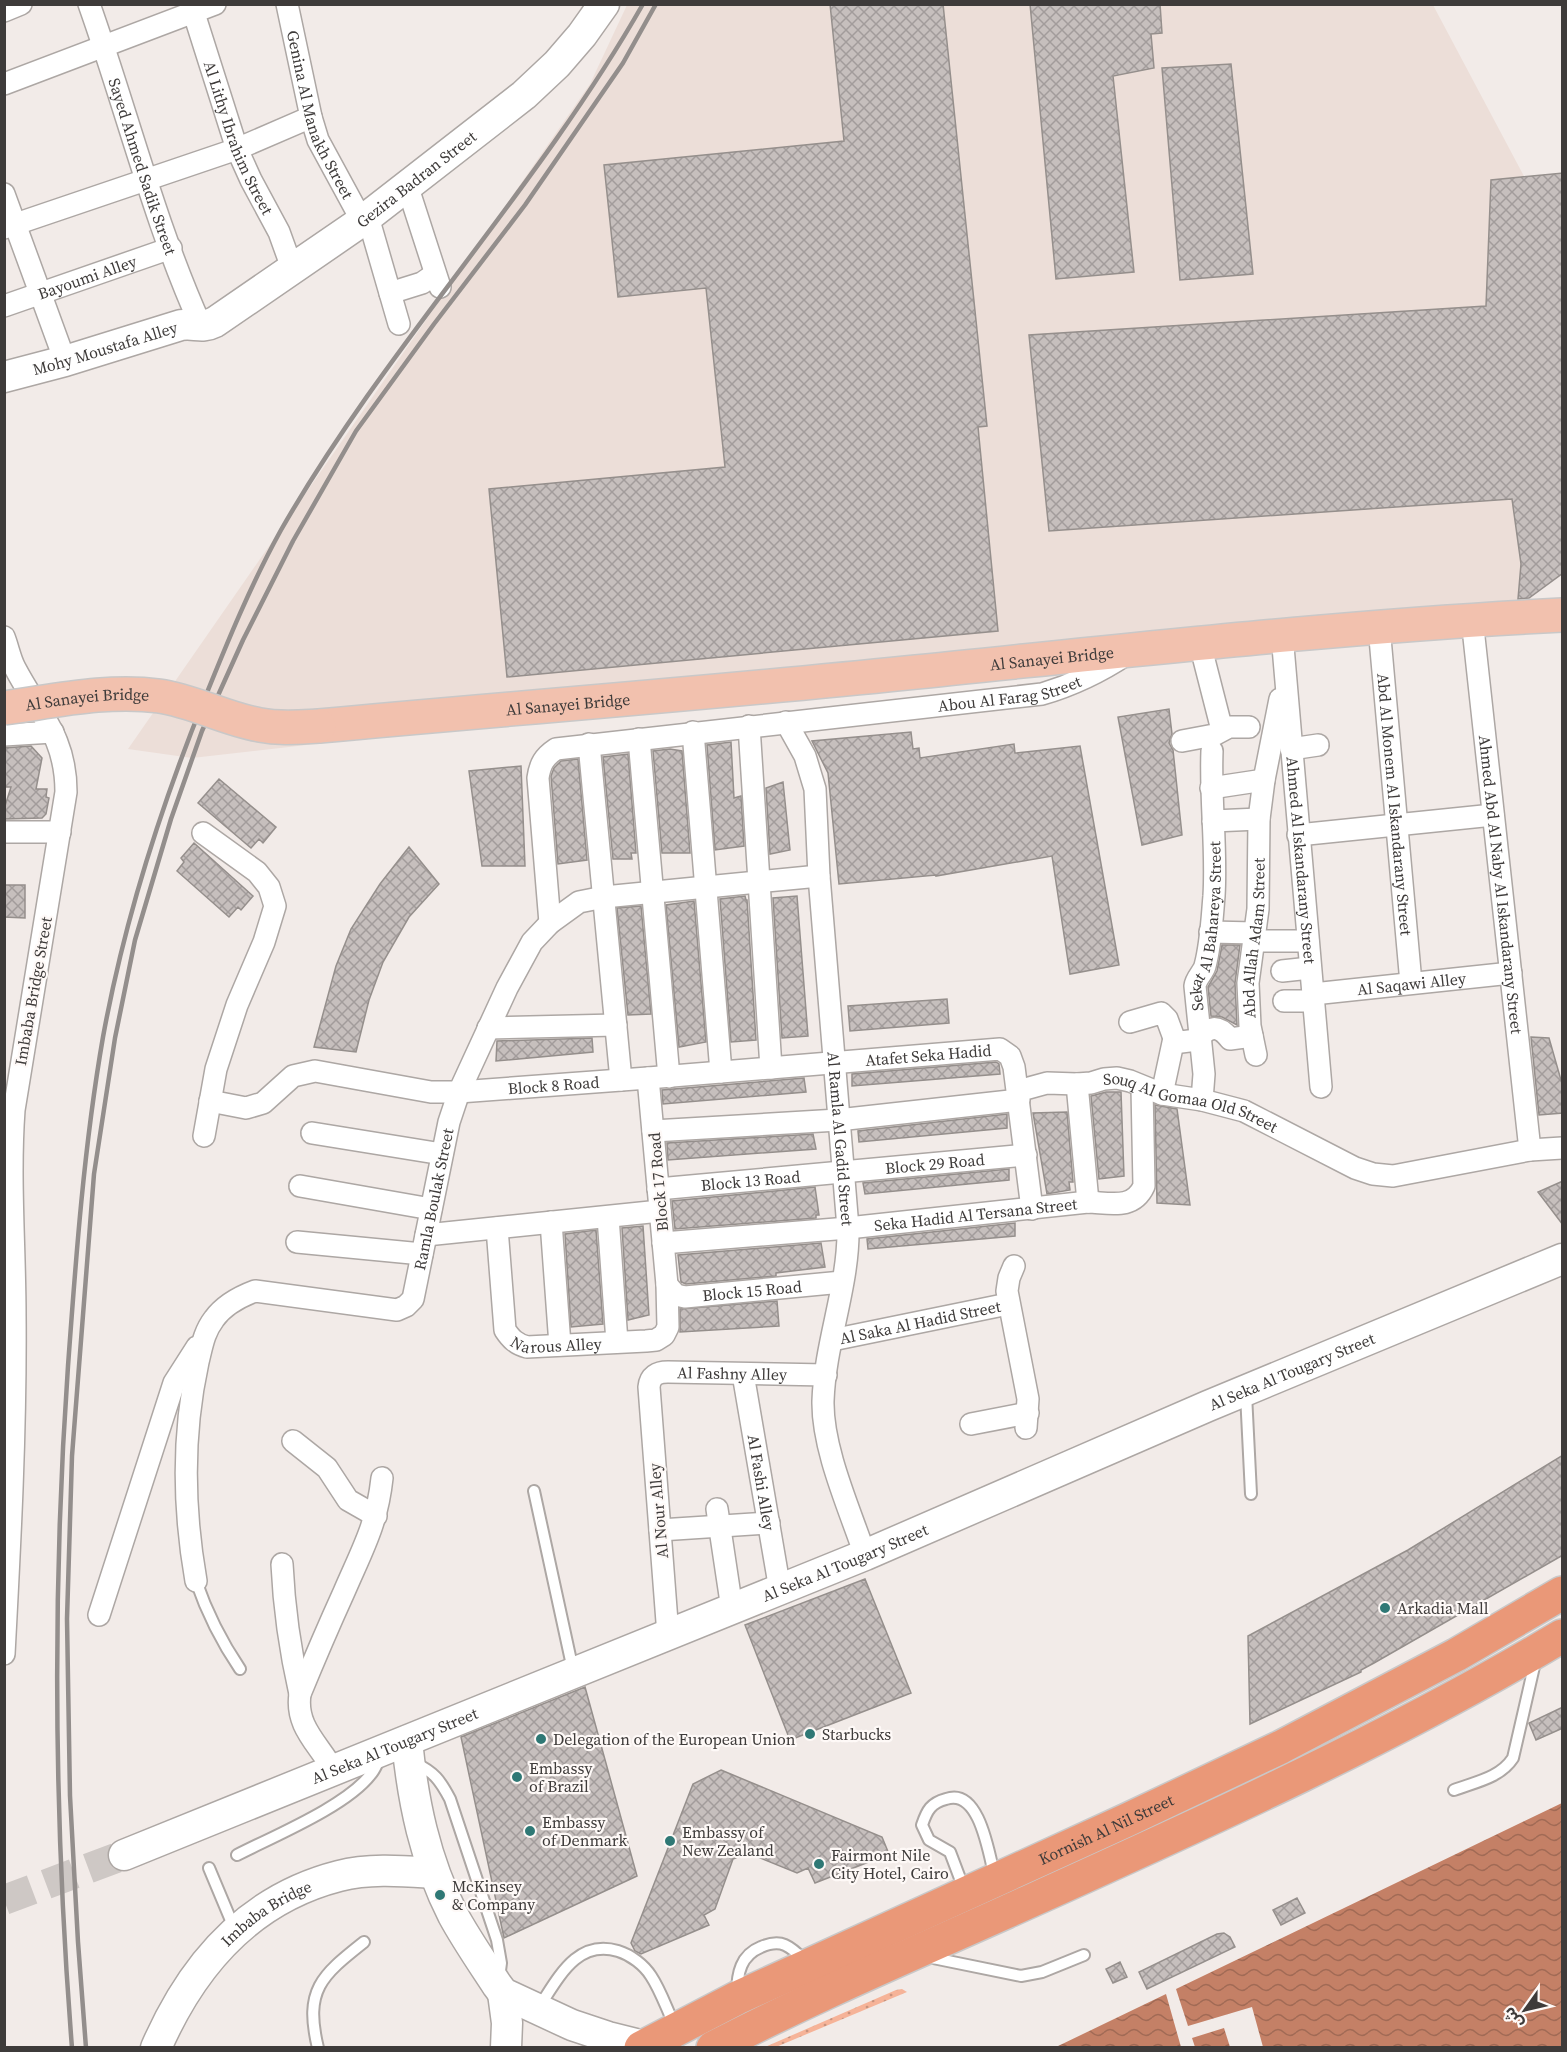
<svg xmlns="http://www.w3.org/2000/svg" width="1567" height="2052" viewBox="0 0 1567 2052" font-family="'Source Serif 4','Noto Sans Arabic',serif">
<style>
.built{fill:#ecded8}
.grass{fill:url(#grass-dots)}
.water{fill:url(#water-waves)}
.building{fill:url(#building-cross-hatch);stroke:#958f8c;stroke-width:1.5}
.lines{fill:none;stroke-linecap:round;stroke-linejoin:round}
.secondary-tunnel{stroke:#cec8c5;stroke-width:30;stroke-dasharray:30 15;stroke-linecap:butt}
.lane-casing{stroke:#ada7a4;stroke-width:14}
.street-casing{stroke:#ada7a4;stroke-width:24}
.secondary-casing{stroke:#ada7a4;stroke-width:33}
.primary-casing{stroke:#c9c8c8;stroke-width:36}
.highway-casing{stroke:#c9c8c8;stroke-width:36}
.lane{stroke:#fff;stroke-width:10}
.street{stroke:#fff;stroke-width:21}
.secondary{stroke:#fff;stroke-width:30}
.primary{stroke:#f2c1ae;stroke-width:33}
.highway{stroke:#ea9878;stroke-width:33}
.rail{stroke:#938e8c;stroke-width:4.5}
.primary-bridge-casing{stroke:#c9c8c8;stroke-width:36;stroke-linecap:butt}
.primary-bridge{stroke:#f2c1ae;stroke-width:33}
.poi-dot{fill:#2f7875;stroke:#fef9f7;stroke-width:2}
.labels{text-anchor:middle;stroke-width:4.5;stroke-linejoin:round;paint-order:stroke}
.street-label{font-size:16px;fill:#3e3b3a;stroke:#fef9f7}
.poi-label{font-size:16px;fill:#3e3b3a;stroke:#fef9f7;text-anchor:start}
</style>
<defs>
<pattern id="grass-dots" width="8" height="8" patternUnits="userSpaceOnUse" patternTransform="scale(1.5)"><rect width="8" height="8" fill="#f6b398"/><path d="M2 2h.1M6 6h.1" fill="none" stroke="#c9937d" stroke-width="1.8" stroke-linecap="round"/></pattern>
<pattern id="water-waves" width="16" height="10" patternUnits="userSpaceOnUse" patternTransform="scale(1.5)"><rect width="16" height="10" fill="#c48066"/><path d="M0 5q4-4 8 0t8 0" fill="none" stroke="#a16a55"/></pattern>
<pattern id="building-cross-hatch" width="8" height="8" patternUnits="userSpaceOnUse" patternTransform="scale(1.5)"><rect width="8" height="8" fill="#c6bfbd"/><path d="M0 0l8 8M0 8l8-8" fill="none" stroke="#a29c9b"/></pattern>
</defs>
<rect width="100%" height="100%" fill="#f2ebe8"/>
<!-- built -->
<path class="built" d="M627,5h806l109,205 -7,377 -7,19 -1336,152 -64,-9 462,-665z"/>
<!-- grass -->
<path class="grass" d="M902,1989l5,3 -131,55h-11l131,-57z"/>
<!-- water -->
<path class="water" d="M1562,1803v244h-299l-11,-40 -64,19 -12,-37z
M1166,1994l15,53h-125z
M1224,2028l6,19h-35l-3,-9z"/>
<!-- building -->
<path class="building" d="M830,4h113l44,422 -9,1 20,204 -491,46 -18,-188 236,-22 -19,-179 -88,9 -14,-132 240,-24z
M1030,4h130l2,29 -11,1 3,34 -41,8 21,196 -78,7z
M1231,64l22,210 -73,6 -18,-212z
M1563,173v400l-34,25 -11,1 3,-35 -9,-65 -463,32 -20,-196 457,-29 5,-126z
M1169,709l3,25 -3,9 4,7 9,85 -40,10 -24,-128z
M911,732l2,17 6,-1 1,10 94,-14 1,9 65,-7 39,219 -49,9 -18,-118 -116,20v-1l-97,9 -11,-111 -16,-32z
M731,742l3,56 7,-2 3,50 -29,4 -8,-105z
M31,746l11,12 -6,31h11l-1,8 3,1 -3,16 -4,4 -38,1v-10l7,-22h-7v-39z
M670,749l12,2 8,102h-28l-9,-102z
M628,754l8,99h-5l1,6h-19l-10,-102z
M578,759l9,101 -29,4 -7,-88 3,-8 7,-7z
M521,766l4,100h-43l-13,-95z
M219,779l57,48 -13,16 -4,-4 -8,9 -53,-45z
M783,782l7,68 -20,4 -4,-66z
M194,843l59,53 -12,14 -3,-3 -9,10 -52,-46 7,-9 -3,-4z
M409,847l30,37 -30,33 -26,45 -14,38 -13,52 -42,-5 22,-81 15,-37 29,-45z
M4,885h21v33l-21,-1z
M745,896l1,4h1l9,140 -25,2 -11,-143z
M797,896l11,140 -26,2 -9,-140z
M694,901l12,141 -27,5 -13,-142z
M641,906l10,108 -23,1 -11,-107z
M1222,945h18l-5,38 2,42 -15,-8 -11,-1 -3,-29 9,-16z
M947,999l2,24 -99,8 -2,-25z
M1531,1037l18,1 14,49v26l-24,2z
M592,1038l1,14 -97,9 1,-20z
M996,1062l3,2 1,10 -148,12v-12z
M804,1078l2,14 -143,12 -1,-14z
M1106,1092h15l3,84 -25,3 -8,-83z
M1155,1105l22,4 13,96 -33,-2z
M1067,1112l6,70h-4l1,8 -23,4 -14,-81z
M1007,1114v14l-148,14 -1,-11z
M813,1134l3,15 -148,11 -1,-17z
M1009,1169v11l-144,14 -2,-11z
M1563,1181v44l-25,-33z
M815,1187l4,28h-3v3l-141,11 -3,-28z
M1015,1223v13l-147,13 -1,-10z
M643,1226l6,89 -21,5 -6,-92z
M596,1230l7,94 -32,3 -6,-93z
M821,1243l4,24 -49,6v3l-90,8 -5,-2 -3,-27z
M777,1301l2,25 -99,6v-23z
M1563,1455v100l-189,108 -13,7v2l-111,52 -2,-88 160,-86z
M865,1579l46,114 -121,47 -45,-115z
M585,1687l52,189 -133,62 -43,-201z
M1563,1707v21l-27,12 -7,-17z
M721,1770l161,67 7,17 -74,29 -7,-15 -11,5 -49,-20 -15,6 -18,50 -11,6 5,10 -68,29 -6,-3 -4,-8 62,-159z
M1297,1898l8,15 -24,12 -8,-15z
M1224,1933l6,4 5,10 -88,42 -8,-17 78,-38z
M1120,1962l7,15 -14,6 -7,-14z"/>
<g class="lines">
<!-- secondary-tunnel -->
<path class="secondary-tunnel" d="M4,1900l120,-45"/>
<defs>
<path id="lane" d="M1246,1394l5,100
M534,1491l39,179
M196,1581c11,32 25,60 44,88
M415,1763c19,9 25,17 35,36l47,141 4,23 -2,15
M1454,1790c21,-8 46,-12 59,-32l23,-100
M237,1855c37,-19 110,-49 134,-81 4,-4 6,-11 9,-16
M209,1868l26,62
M964,1889l-14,-37 -21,-12 -7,-15c5,-15 9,-22 24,-26 34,-12 43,56 49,79
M928,1957l93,19 21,-4 42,-17
M737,1994c0,-21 4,-39 24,-47 7,-3 17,-5 24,-2 9,4 15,11 22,18
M539,2007c20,-30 38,-68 79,-56 13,4 26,14 33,25 10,15 16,34 24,50
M318,2048c-14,-58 3,-72 46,-106"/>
<g id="street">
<path id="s1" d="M89,4c38,107 65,218 112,322"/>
<path id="s2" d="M191,4l46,145 14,31 28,52 13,36"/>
<path id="s3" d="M287,4l24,113 7,23 44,81"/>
<path d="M4,11l17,-7"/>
<path d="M4,84l211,-80"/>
<path d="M407,185l33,102"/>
<path d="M4,194l61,167"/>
<path d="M368,217l31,107"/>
<path d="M4,228l233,-79 74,-32"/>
<path d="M390,293l32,-10 13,-9"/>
<path id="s4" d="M4,306l167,-58"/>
<path id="s5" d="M1472,619l58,531"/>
<path id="s6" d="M1379,627l32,356"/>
<path id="s7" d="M1282,635l39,452"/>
<path d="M4,637c4,10 6,22 11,31 24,46 51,68 51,124l-52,318c-5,69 1,138 1,206 1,112 -5,226 -11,338"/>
<path d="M1200,644l22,86"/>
<path id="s8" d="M786,722l19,34 10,33 4,87 29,352c1,58 -23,114 -25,173 -1,48 27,109 42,154"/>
<path d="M749,726l22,342"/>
<path d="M693,732l28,340"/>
<path d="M4,735l49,-3"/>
<path d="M639,739l30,338"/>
<path d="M1182,741l32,-6 15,-8h20"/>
<path d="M589,744l32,336"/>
<path d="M1291,749l27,-4"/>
<path d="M1211,788l53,-8"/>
<path d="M1213,821l46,-2"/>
<path d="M4,832h56"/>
<path d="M203,833l54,39 12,15 6,19 -11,36 -27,63 -21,64 -12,67"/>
<path d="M1298,835l195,-20"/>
<path id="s9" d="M550,923l-12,-145c2,-14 6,-21 18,-29l486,-55c31,-9 58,-22 85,-40"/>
<path d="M1210,932l45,1"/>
<path d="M1254,941h54"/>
<path d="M1282,971l28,-3"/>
<path id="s10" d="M1313,994l198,-21"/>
<path d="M1284,1001h29"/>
<path d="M1130,1022l31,-9 6,6 7,19 7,4 16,-2c12,-14 21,-16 33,-1l22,-3"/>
<path d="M488,1028l128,-3"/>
<path id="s11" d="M1256,1055l-6,-29 -2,-43 10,-74 1,-90 5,-39 16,-81"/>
<path d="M1077,1084l11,118"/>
<path id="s12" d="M1018,1091l29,-8 30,1 14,-1 13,-4 13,-1 13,3 32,13 40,6 42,11 111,57 18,6 20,2 137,-26 32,-2"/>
<path d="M1162,1094l12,-56"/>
<path id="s13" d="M1202,1100l2,-26 -9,-88c1,-8 8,-13 10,-20 6,-22 7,-47 9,-70 3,-48 -4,-96 -2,-145"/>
<path id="s14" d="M210,1101l36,7 17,-5 30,-27 22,-5 116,21h28l189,-14 352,-29 10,7 4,11 18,142"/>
<path d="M653,1131l185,-11 181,-20"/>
<path d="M312,1133l130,21"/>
<path d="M300,1186l131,23"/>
<path id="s15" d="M658,1189l368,-34"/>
<path d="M608,1217l9,125"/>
<path d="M551,1222l9,123"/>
<path id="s16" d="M497,1228l8,102c6,9 11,14 22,17l119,-6 10,-1 8,-5 4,-8 -1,-42 -19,-207"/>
<path d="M426,1235l234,-24"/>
<path d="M297,1242l125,12"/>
<path id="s17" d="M663,1243l185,-15 240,-26c23,1 45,8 56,-16l-2,-98"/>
<path d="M1014,1266l-5,12 -2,13 21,108 -2,29"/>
<path id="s18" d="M667,1285l9,10 9,2 157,-15"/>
<path id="s19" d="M832,1340l176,-36"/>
<path id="s20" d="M743,1374l37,216"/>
<path d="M971,1424l57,-11"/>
<path d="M293,1441l34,27 21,32 28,16"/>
<path d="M717,1509l15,100"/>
<path d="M660,1530l109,-7"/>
<path d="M282,1564c2,44 8,86 18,130"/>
<path id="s21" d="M196,1581c-13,-74 -14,-146 2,-219 4,-16 6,-30 16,-43 10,-14 25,-22 41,-28l142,19 9,-4 7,-7 36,-177 10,-30 48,-104 25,-46 18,-19 29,-21 25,-5 215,-21"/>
<path d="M99,1615l75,-232 23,-36"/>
<path id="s22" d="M668,1635l-19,-248c1,-11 8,-15 19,-15l158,3"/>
<path d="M333,1770c-14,-26 -38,-43 -33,-76 14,-34 29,-69 44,-102 18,-42 33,-67 38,-114"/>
</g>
<g id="secondary">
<path id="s23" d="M4,377l61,-16 116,-36c15,-2 20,4 34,-3l147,-101 162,-126 33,-31 25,-29 22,-31"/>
<path d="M407,1741c6,61 18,119 46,174 13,24 29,47 44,70l6,8 69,32 36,12 36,9"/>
<path id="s24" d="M124,1855l741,-300 343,-149 354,-147"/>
<path d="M503,1993l4,30 -1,25"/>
<path id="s25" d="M156,2048c36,-83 93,-149 183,-172 31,-8 64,-5 95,-3"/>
</g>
<g id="primary">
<path id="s26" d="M319,726c196,-18 392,-33 587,-53 219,-22 437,-47 656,-58"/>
</g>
<g id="highway">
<path id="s27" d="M641,2048l96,-50 390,-178 154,-73 175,-92 106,-62"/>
<path d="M713,2048c96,-50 195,-92 293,-136 188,-85 379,-170 556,-276"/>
</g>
</defs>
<!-- lane casing -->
<use href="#lane" class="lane-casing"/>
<!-- street casing -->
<use href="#street" class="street-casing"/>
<!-- secondary casing -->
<use href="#secondary" class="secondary-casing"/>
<!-- primary casing -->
<use href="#primary" class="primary-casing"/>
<!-- highway casing -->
<use href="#highway" class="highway-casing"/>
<!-- lane -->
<use href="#lane" class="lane"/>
<!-- street -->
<use href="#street" class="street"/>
<!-- secondary -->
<use href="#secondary" class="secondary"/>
<!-- primary -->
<use href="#primary" class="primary"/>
<!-- highway -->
<use href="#highway" class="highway"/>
<!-- rail -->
<path class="rail" d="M72,2048c-18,-228 -20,-455 -4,-682 8,-110 16,-220 35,-329 21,-115 57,-228 101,-337 23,-57 47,-116 77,-170 106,-185 256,-340 362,-526
M86,2048l-8,-106 -8,-146 -3,-177 5,-163 22,-282 21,-136 20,-98 36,-121 31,-88 41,-91 50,-99 63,-110 78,-107 91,-119 98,-142 33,-59"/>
<defs>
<g id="primary-bridge">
<path id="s28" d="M4,708c51,-7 104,-19 155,-12 35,5 66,23 101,29 20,4 39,2 59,1"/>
</g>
</defs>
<!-- primary-bridge casing -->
<use href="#primary-bridge" class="primary-bridge-casing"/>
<!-- primary-bridge -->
<use href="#primary-bridge" class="primary-bridge"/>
</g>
<!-- markers -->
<g class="poi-dot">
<circle cx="1385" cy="1608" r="6"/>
<circle cx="810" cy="1734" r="6"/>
<circle cx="541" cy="1739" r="6"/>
<circle cx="517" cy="1777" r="6"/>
<circle cx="530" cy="1831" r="6"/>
<circle cx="670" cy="1841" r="6"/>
<circle cx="819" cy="1864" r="6"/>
<circle cx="440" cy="1895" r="6"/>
</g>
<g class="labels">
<!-- street labels -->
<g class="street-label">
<text dy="6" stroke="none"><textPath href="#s3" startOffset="116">Genina Al Manakh Street</textPath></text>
<text dy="6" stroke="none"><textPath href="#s2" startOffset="142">Al Lithy Ibrahim Street</textPath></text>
<text dy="6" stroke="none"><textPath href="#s1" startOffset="171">Sayed Ahmed Sadik Street</textPath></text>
<text dy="6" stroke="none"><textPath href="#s23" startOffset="466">Gezira Badran Street</textPath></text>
<text dy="6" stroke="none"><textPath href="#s4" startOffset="88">Bayoumi Alley</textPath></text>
<text dy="6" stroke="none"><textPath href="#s23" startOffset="105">Mohy Moustafa Alley</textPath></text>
<text dy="6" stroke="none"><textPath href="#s26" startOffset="736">Al Sanayei Bridge</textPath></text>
<text dy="6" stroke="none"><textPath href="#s9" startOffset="638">Abou Al Farag Street</textPath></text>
<text dy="6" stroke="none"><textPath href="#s28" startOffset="84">Al Sanayei Bridge</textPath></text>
<text dy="6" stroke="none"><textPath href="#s26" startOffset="250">Al Sanayei Bridge</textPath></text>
<text dy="6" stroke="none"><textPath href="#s6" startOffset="178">Abd Al Monem Al Iskandarany Street</textPath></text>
<text dy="6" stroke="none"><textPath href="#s7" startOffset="226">Ahmed Al Iskandarany Street</textPath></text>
<text dy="6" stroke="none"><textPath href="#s5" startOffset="267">Ahmed Abd Al Naby Al Iskandarany Street</textPath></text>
<text dy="6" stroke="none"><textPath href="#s13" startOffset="176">Sekat Al Bahareya Street</textPath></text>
<text dy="6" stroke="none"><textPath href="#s11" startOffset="118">Abd Allah Adam Street</textPath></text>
<text dy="6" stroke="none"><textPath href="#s10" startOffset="99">Al Saqawi Alley</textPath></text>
<text transform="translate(33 991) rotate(-80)" y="6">Imbaba Bridge Street</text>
<text dy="6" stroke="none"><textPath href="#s14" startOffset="734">Atafet Seka Hadid</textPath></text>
<text dy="6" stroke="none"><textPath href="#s14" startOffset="358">Block 8 Road</textPath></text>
<text dy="6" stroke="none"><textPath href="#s12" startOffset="178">Souq Al Gomaa Old Street</textPath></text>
<text dy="6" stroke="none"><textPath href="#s8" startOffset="424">Al Ramla Al Gadid Street</textPath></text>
<text dy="6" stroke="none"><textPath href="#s15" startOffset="278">Block 29 Road</textPath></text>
<text dy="6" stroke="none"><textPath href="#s15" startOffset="93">Block 13 Road</textPath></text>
<text transform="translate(658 1182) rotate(-95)" y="6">Block 17 Road</text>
<text dy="6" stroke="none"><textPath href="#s21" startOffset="582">Ramla Boulak Street</textPath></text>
<text dy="6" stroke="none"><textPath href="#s17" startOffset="314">Seka Hadid Al Tersana Street</textPath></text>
<text dy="6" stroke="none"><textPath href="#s18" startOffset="90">Block 15 Road</textPath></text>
<text dy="6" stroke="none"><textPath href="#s19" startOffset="90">Al Saka Al Hadid Street</textPath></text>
<text dy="6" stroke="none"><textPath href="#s16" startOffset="160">Narous Alley</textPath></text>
<text dy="6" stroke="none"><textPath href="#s24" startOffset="1264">Al Seka Al Tougary Street</textPath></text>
<text dy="6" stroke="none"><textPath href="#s22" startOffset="340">Al Fashny Alley</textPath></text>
<text dy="6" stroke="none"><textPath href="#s20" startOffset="110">Al Fashi Alley</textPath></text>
<text transform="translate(658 1511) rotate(-95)" y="6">Al Nour Alley</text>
<text dy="6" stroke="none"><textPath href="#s24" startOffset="778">Al Seka Al Tougary Street</textPath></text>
<text dy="6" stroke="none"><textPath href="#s24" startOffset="292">Al Seka Al Tougary Street</textPath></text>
<text dy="6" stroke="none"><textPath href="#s27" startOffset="514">Kornish Al Nil Street</textPath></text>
<text dy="6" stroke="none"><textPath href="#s25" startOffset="178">Imbaba Bridge</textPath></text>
</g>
<!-- poi labels -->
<g class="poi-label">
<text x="1397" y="1614">Arkadia Mall</text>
<text x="822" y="1740">Starbucks</text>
<text x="553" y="1745">Delegation of the European Union</text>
<text x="529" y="1774">Embassy<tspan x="529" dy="18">of Brazil</tspan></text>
<text x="542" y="1828">Embassy<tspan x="542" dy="18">of Denmark</tspan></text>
<text x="682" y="1838">Embassy of<tspan x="682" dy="18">New Zealand</tspan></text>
<text x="831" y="1861">Fairmont Nile<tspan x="831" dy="18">City Hotel, Cairo</tspan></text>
<text x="452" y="1892">McKinsey<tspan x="452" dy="18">&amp; Company</tspan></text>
</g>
</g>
<!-- border -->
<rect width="1567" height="2052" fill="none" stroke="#3e3b3a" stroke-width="12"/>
<!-- north arrow -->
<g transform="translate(1525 2010) rotate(236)" stroke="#fef9f7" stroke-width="4.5" paint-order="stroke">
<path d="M0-4.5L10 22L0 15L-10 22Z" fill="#3e3b3a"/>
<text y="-9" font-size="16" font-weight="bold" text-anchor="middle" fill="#3e3b3a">ش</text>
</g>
</svg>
